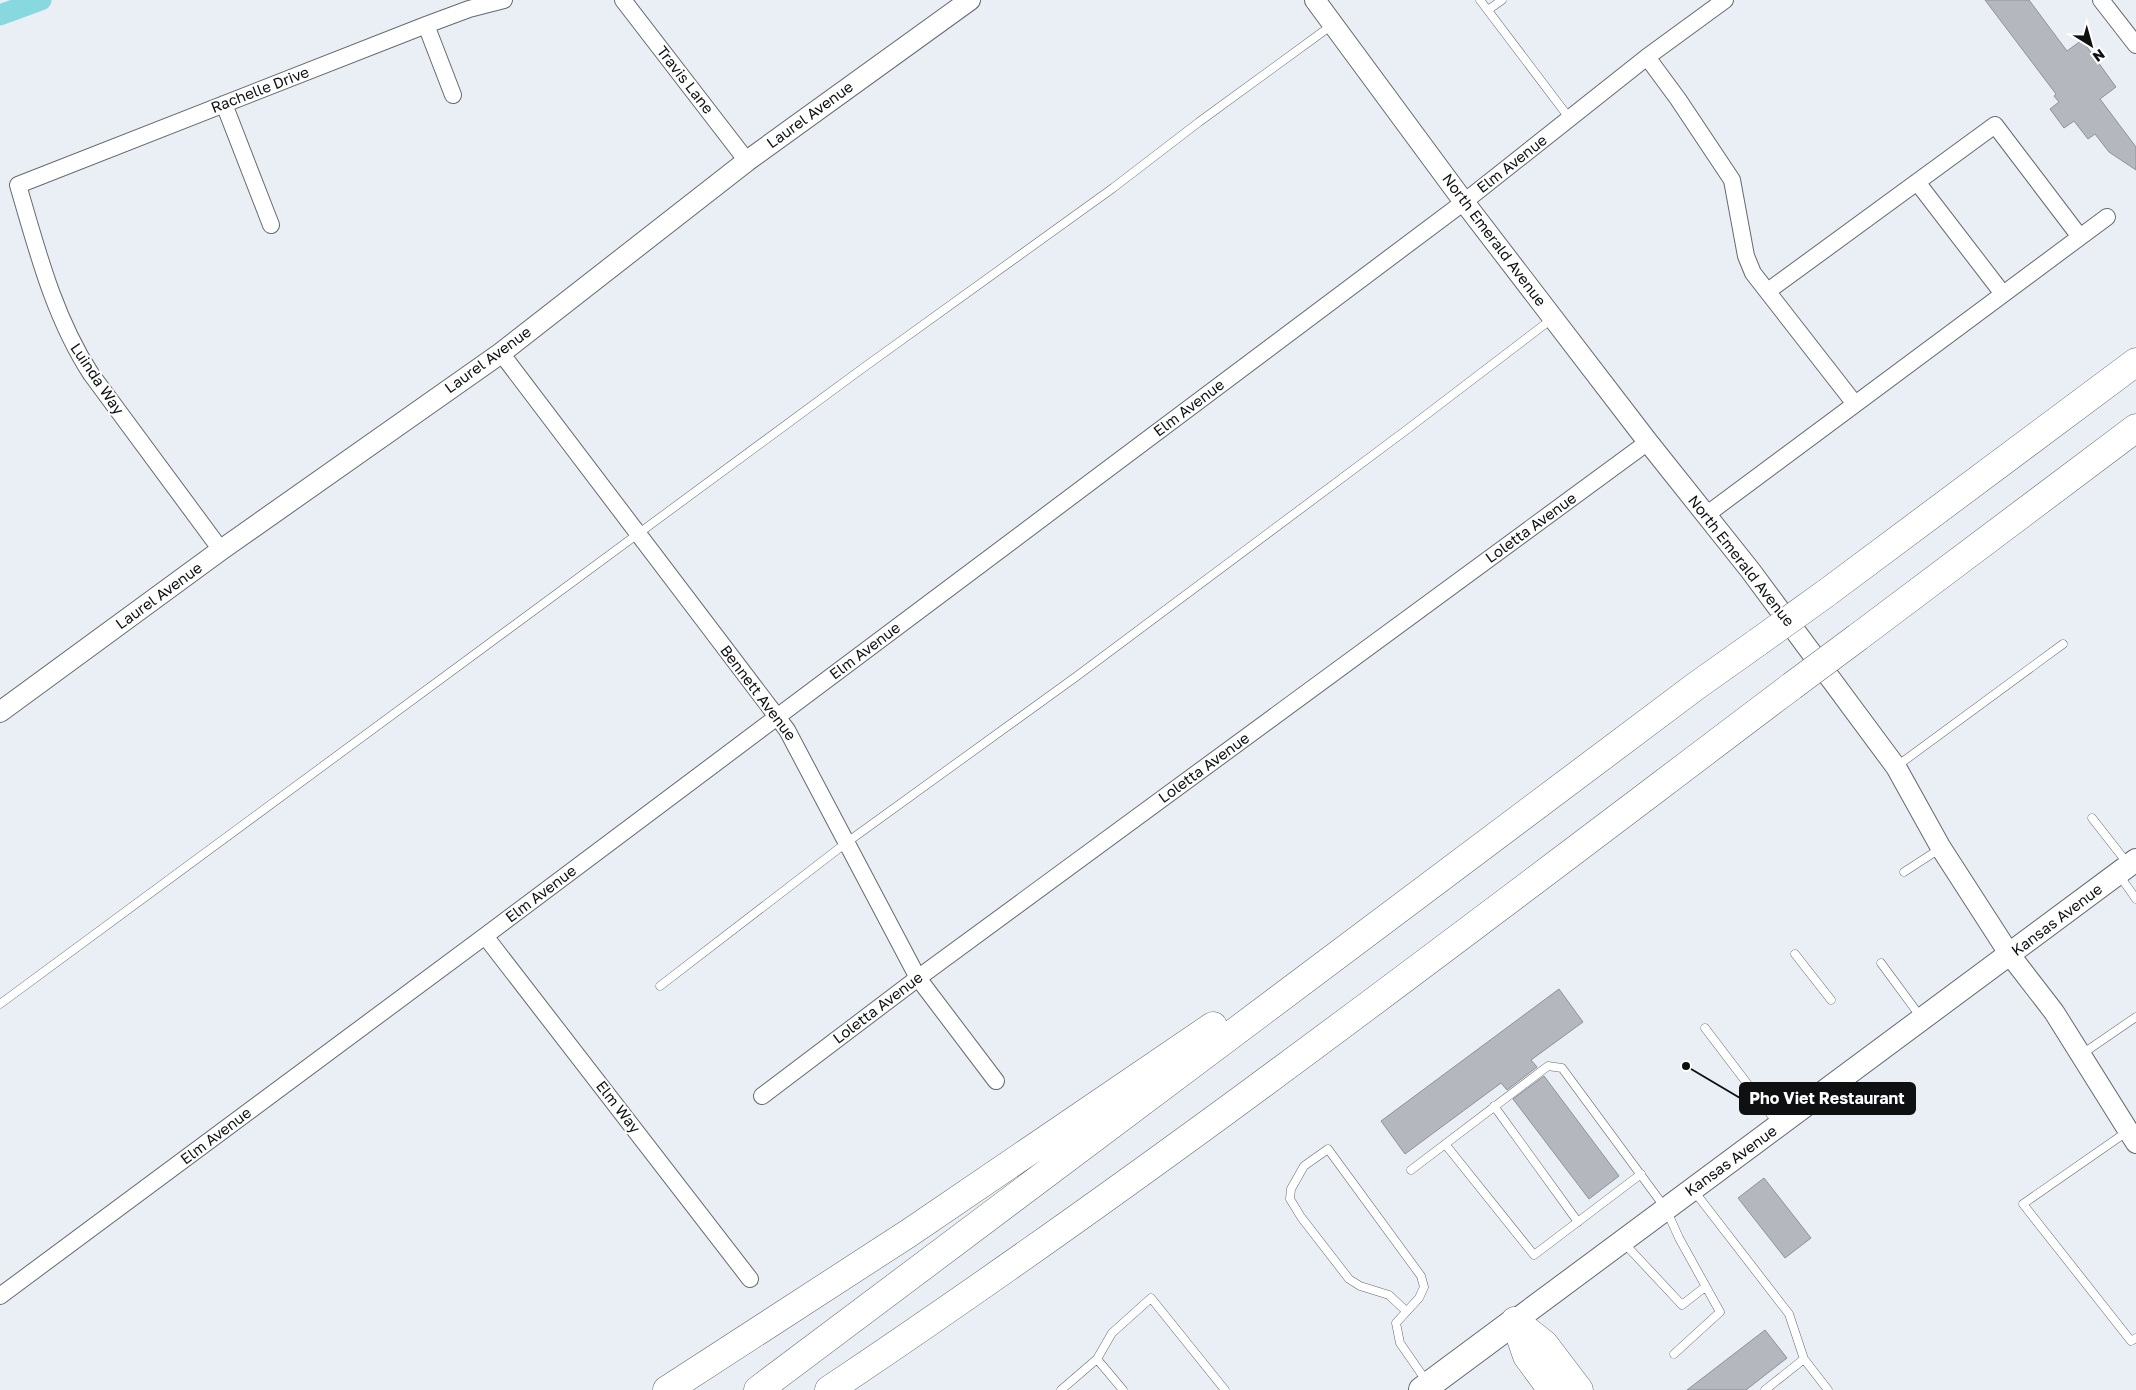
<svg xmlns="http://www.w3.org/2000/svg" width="2136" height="1390" viewBox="0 0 2136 1390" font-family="'Golos Text',sans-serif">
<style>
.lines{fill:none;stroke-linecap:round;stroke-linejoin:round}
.canal{stroke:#88d8e0;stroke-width:21}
.building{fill:#b4b7bd;stroke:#8f9298}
.service-casing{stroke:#656a6f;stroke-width:9}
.minor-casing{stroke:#656a6f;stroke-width:18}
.tertiary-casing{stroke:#656a6f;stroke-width:22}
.secondary-casing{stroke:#656a6f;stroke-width:24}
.primary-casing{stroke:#656a6f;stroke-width:28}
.motorway-casing{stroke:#656a6f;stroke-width:29}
.service{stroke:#fff;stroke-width:8}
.minor{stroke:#fff;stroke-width:16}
.tertiary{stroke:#fff;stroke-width:20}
.secondary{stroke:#fff;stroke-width:22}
.primary{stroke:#fff;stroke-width:26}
.motorway{stroke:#fff;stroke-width:28}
.motorway-bridge-casing{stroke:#656a6f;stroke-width:29;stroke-linecap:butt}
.motorway-bridge{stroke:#fff;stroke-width:28}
.labels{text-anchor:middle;stroke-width:4;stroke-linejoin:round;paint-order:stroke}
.street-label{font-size:15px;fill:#0e1012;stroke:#fff}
.leader{fill:none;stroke:#0e1012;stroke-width:2}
.callout-dot{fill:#0e1012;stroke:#fff;stroke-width:2}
.callout{fill:#0e1012;stroke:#0e1012;stroke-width:2}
.callout-label{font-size:16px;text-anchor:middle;font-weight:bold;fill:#fff}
</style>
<rect width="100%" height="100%" fill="#e9eff5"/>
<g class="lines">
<!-- canal -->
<path class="canal" d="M0,15l41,-15"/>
</g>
<!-- building -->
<path class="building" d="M1985,0h44l38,51 15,-11 34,47 -16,12 36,48v23l-27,-18 -14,-18 -7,5 -14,-18 -10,7 -14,-19 9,-7 -5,-6 2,-2z
M1559,989l24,33 -52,38 6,7 -30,23 -6,-7 -96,71 -24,-33z
M1544,1076l75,100 -30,23 -76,-100z
M1764,1178l47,60 -26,20 -47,-60z
M1765,1330l22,28 -41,32h-59z"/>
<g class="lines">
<defs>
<path id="service" d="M1480,0l90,119
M1488,10l14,-10
M1897,766l166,-122
M2092,818l36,46
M1904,872l37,-24
M2119,875l17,24
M1795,954l36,46
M1881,963l39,53
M660,986l186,-143 231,-167 328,-245 148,-113
M0,1004l863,-636 250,-180 86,-66 133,-97
M1705,1028l73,96
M2082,1054l54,-37
M1494,1106l84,116
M2128,1131l-105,73 108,137 5,-3
M1445,1144l89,111 107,-81
M1411,1170l137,-104 14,2 104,141 13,29 41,74 -46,42
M1694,1191l95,123 15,45 24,31
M1623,1242l59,63 23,-18
M1406,1311l-17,-16 -29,-9 -11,-7 -48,-62 -11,-18 1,-10 13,-23 24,-17 93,127 3,11 -5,11 -23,25 4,20 27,39
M1097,1359l26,31
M1061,1390l36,-31 15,-26 39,-35 74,92
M1765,1390l39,-31"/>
<path id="minor" d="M623,0l124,161
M2101,0l35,45
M426,25l27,70
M1647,57l31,42 54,81 14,76 7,17 102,131
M224,104l47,121
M1917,182l86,112
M1768,291l227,-166 85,112
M501,353l286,377 131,248 78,103
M1706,515l401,-298
M221,550l-130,-176c-37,-57 -54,-124 -73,-189l408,-160 43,-16 35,-9
M485,936l265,343
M762,1096l156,-118 730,-536
M0,1296l485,-360 979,-734 183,-145 78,-57"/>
<path id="tertiary" d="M1315,0l149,202 184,240 102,128 146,197 45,81 69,107 44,57 82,131
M0,712l221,-162 280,-197 246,-192 223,-161"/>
<path id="secondary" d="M1515,1321l621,-461"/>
<path id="primary" d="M1422,1390l93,-69"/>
<path id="motorway" d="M1825,594l311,-232
M1858,637l278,-209
M1515,1321l29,23 35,46
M1515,1321l12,35 25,34
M667,1390l242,-157 304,-207
M758,1390l938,-704 62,-44
M829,1390c330,-221 645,-464 963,-704"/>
</defs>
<!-- service casing -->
<use href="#service" class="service-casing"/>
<!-- minor casing -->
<use href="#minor" class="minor-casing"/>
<!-- tertiary casing -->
<use href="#tertiary" class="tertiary-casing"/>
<!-- secondary casing -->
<use href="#secondary" class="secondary-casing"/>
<!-- primary casing -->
<use href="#primary" class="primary-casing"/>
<!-- motorway casing -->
<use href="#motorway" class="motorway-casing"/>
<!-- service -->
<use href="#service" class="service"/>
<!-- minor -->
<use href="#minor" class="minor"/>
<!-- tertiary -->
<use href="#tertiary" class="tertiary"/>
<!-- secondary -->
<use href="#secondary" class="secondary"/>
<!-- primary -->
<use href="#primary" class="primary"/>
<!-- motorway -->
<use href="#motorway" class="motorway"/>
<defs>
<path id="motorway-bridge" d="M1758,642l67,-48
M1792,686l66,-49"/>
</defs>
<!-- motorway-bridge casing -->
<use href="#motorway-bridge" class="motorway-bridge-casing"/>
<!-- motorway-bridge -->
<use href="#motorway-bridge" class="motorway-bridge"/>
</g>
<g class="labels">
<!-- street labels -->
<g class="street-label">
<text transform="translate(685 80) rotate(52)" y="5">Travis Lane</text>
<text transform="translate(260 90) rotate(-21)" y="5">Rachelle Drive</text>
<text transform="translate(810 115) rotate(-36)" y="5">Laurel Avenue</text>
<text transform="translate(1512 164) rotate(-38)" y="5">Elm Avenue</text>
<text transform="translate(1494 240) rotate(53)" y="5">North Emerald Avenue</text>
<text transform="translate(488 360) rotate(-36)" y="5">Laurel Avenue</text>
<text transform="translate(97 379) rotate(56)" y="5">Luinda Way</text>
<text transform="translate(1189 408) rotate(-37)" y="5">Elm Avenue</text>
<text transform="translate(1531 528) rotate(-36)" y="5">Loletta Avenue</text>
<text transform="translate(1741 561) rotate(52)" y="5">North Emerald Avenue</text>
<text transform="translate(159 596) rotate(-36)" y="5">Laurel Avenue</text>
<text transform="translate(865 651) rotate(-37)" y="5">Elm Avenue</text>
<text transform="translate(758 693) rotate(53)" y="5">Bennett Avenue</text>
<text transform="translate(1204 768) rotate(-36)" y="5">Loletta Avenue</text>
<text transform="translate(541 894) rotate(-37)" y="5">Elm Avenue</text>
<text transform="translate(2057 920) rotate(-37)" y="5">Kansas Avenue</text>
<text transform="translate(878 1008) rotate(-37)" y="5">Loletta Avenue</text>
<text transform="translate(618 1107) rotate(52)" y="5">Elm Way</text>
<text transform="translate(216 1136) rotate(-37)" y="5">Elm Avenue</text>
<text transform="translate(1731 1161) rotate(-36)" y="5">Kansas Avenue</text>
</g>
</g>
<!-- callouts -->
<path class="leader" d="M1686 1066L1740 1098"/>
<circle class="callout-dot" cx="1686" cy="1066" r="5"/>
<rect class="callout" x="1740" y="1083" width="175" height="31" rx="5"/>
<g class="callout-label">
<text x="1827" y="1104">Pho Viet Restaurant</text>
</g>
<!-- north arrow -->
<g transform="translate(2091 45) rotate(143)" stroke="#ffffff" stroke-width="4" paint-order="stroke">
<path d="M0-4L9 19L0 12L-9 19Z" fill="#0e1012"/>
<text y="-8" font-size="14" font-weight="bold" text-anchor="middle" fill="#0e1012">N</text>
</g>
</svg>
